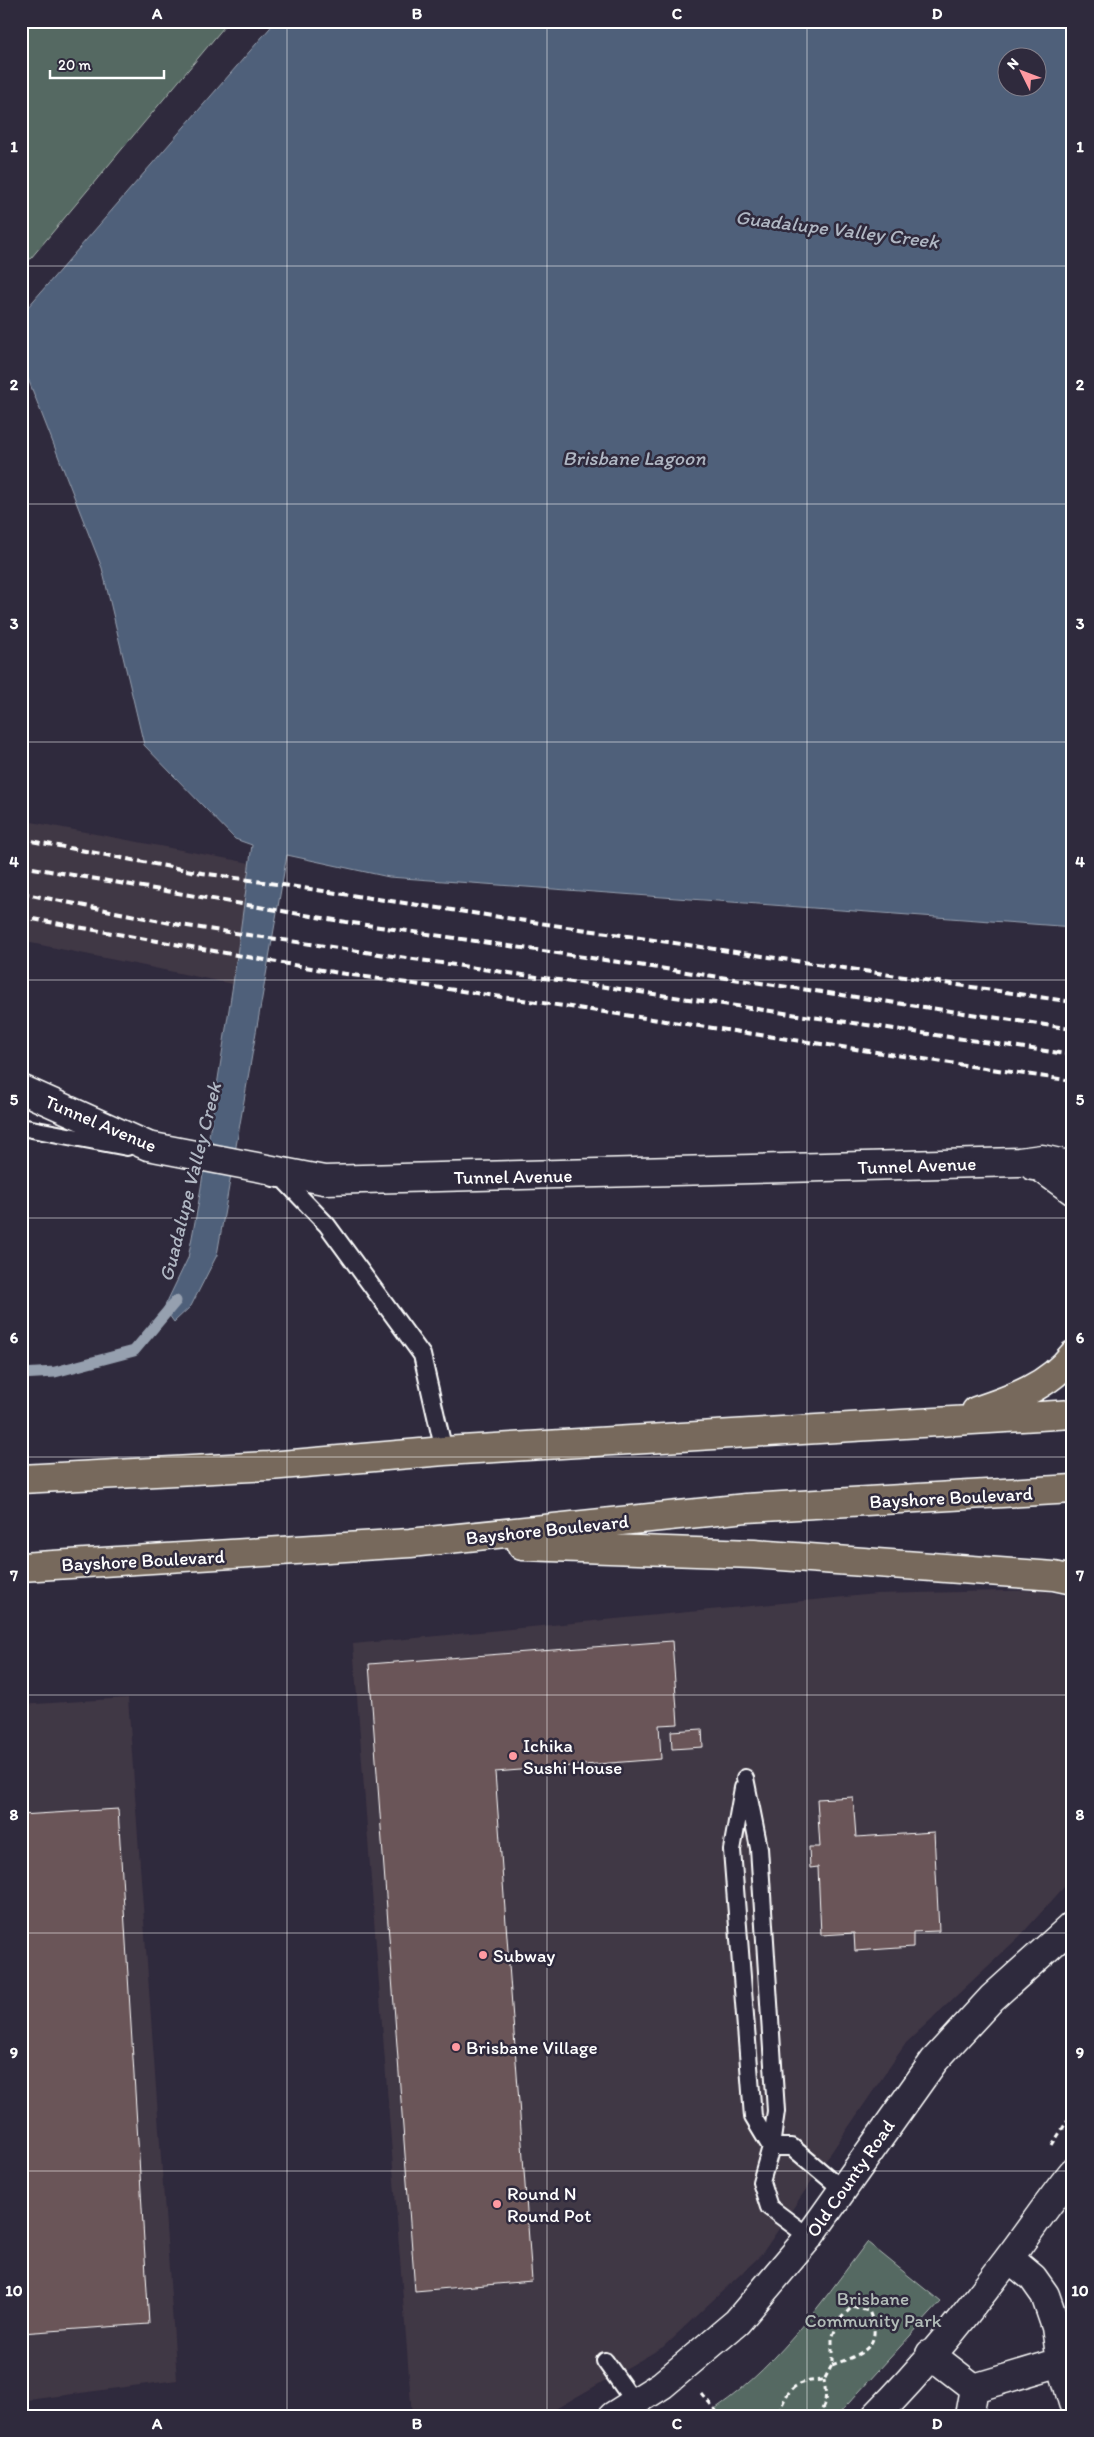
<svg xmlns="http://www.w3.org/2000/svg" width="1094" height="2437" viewBox="0 0 1094 2437" font-family="Itim,sans-serif">
<style>
.built{fill:#413745}
.green{fill:#546962;stroke:#aab4b0}
.water{fill:#50607a;stroke:#96a0af;fill-rule:evenodd}
.lines{fill:none;stroke-linecap:round;stroke-linejoin:round}
.stream{stroke:#96a0af;stroke-width:11}
.building{fill:#6a5558;stroke:#fff}
.lane-casing{stroke:#fff;stroke-width:20}
.street-casing{stroke:#fff;stroke-width:31}
.secondary-casing{stroke:#fff;stroke-width:31}
.primary-casing{stroke:#fff;stroke-width:31}
.path{stroke:#fff;stroke-width:3;stroke-dasharray:5 4;stroke-linecap:butt}
.lane{stroke:#2f2a3d;stroke-width:16}
.street{stroke:#2f2a3d;stroke-width:28}
.secondary{stroke:#2f2a3d;stroke-width:28}
.primary{stroke:#77695c;stroke-width:28}
.rail{stroke:#fff;stroke-width:4;stroke-dasharray:8 4;stroke-linecap:butt}
.grid{fill:none;stroke:#fff;stroke-width:1;stroke-opacity:0.55}
.poi-dot{fill:#ff9aa2;stroke:#2f2a3d;stroke-width:2}
.labels{text-anchor:middle;stroke-width:5;stroke-linejoin:round;paint-order:stroke}
.street-label{font-size:19px;fill:#fff;stroke:#2f2a3d}
.poi-label{font-size:19px;fill:#fff;stroke:#2f2a3d;text-anchor:start}
.park-label{font-size:19px;fill:#b2bcb8;stroke:#2f2a3d}
.water-label{font-size:20px;font-style:italic;fill:#b0b7c3;stroke:#2f2a3d}
.neatline{fill:none;stroke:#fff;stroke-width:2}
.grid-label{font-size:16px;text-anchor:middle;font-weight:bold;fill:#fff}
</style>
<rect width="100%" height="100%" fill="#2f2a3d"/>
<filter id="ink" filterUnits="userSpaceOnUse"><feTurbulence type="fractalNoise" baseFrequency=".02" numOctaves="2"/><feDisplacementMap in="SourceGraphic" scale="10" xChannelSelector="R" yChannelSelector="G"/><feConvolveMatrix kernelMatrix="1 2 1 2 8 2 1 2 1" color-interpolation-filters="sRGB"/></filter>
<g filter="url(#ink)">
<!-- built -->
<path class="built" d="M21,820l229,43 -17,121 -212,-43z
M1040,1590l33,7v280l-53,59 -114,107 -145,212 -98,92 -111,64 -14,5h-126l-59,-772 523,-50z
M128,1698l49,682 -156,21v-696z"/>
<!-- green -->
<path class="green" d="M21,21h208l-208,249z
M867,2242l74,60 -104,114h-133c69,-43 115,-110 163,-174z"/>
<!-- water -->
<path class="water" d="M276,21h797v906l-684,-50 -102,-22 -70,400 -26,51 -17,16 -10,-14 24,-50 10,-52 35,-222 19,-139 -17,-6 -91,-94 -42,-177 -81,-207v-46zM1006,58h30v30h-30z"/>
<g class="lines">
<!-- stream -->
<path class="stream" d="M21,1374l34,-2 79,-21 42,-50"/>
</g>
<!-- building -->
<path class="building" d="M672,1641l6,83 -19,1 2,34 -166,13 37,509 -117,10 -46,-627z
M702,1729l1,18 -31,2 -1,-18z
M853,1797l3,40 78,-5 5,99 -26,1v15l-58,4 -1,-18 -33,2 -3,-68 -8,1 -1,-21h11l-3,-48z
M118,1809l31,515 -128,9v-518z"/>
<g class="lines">
<defs>
<path id="lane" d="M21,1127l106,20
M273,1178l11,2 43,45 95,130 22,96
M745,1778l14,70 17,263 -5,36 -10,35 8,25 40,30
M743,1788l-11,62 21,267 18,30
M771,2147h21l51,43
M605,2361l29,41"/>
<path id="street" d="M1009,2258l24,20 12,17 11,32 5,35 12,41
M930,2354l44,34
M974,2388l87,-26
M876,2416c48,-48 92,-104 133,-158 22,-29 41,-58 64,-86
M969,2416l5,-28"/>
<path id="secondary" d="M21,1089l127,57 176,34 695,-18 23,-3 31,7
M1033,1166l7,1 33,24
M613,2416l49,-31 75,-63 72,-85 125,-176 58,-63 81,-73"/>
<path id="primary" d="M976,1411c36,-12 73,-25 97,-56
M21,1479l248,-13 175,-15 629,-37
M522,1546l232,8 300,22 19,4
M21,1567l389,-24 336,-35 327,-19"/>
</defs>
<!-- lane casing -->
<use href="#lane" class="lane-casing"/>
<!-- street casing -->
<use href="#street" class="street-casing"/>
<!-- secondary casing -->
<use href="#secondary" class="secondary-casing"/>
<!-- primary casing -->
<use href="#primary" class="primary-casing"/>
<!-- path -->
<path class="path" d="M1052,2145l21,-33
M702,2394l15,18 8,4
M779,2413l5,3
M771,2416l8,-3c9,-26 17,-32 45,-33l8,-15v-27l7,-18 13,-13 17,4c16,37 -8,43 -37,54
M816,2416c12,-10 10,-22 8,-36"/>
<!-- lane -->
<use href="#lane" class="lane"/>
<!-- street -->
<use href="#street" class="street"/>
<!-- secondary -->
<use href="#secondary" class="secondary"/>
<!-- primary -->
<use href="#primary" class="primary"/>
<!-- rail -->
<path class="rail" d="M21,839l181,34 871,129
M21,866l325,56 727,107
M21,893l159,32 893,130
M21,917l318,56 734,108"/>
</g>
</g>
<!-- grid -->
<path class="grid" d="M287,21v2395M547,21v2395M807,21v2395M21,266h1052M21,504h1052M21,742h1052M21,980h1052M21,1218h1052M21,1457h1052M21,1695h1052M21,1933h1052M21,2171h1052"/>
<!-- markers -->
<g class="poi-dot">
<circle cx="513" cy="1756" r="5"/>
<circle cx="483" cy="1955" r="5"/>
<circle cx="456" cy="2047" r="5"/>
<circle cx="497" cy="2204" r="5"/>
</g>
<g class="labels">
<!-- street labels -->
<g class="street-label">
<text transform="translate(101 1123) rotate(23)" y="7">Tunnel Avenue</text>
<text transform="translate(917 1165) rotate(-2)" y="7">Tunnel Avenue</text>
<text transform="translate(513 1176) rotate(-1)" y="7">Tunnel Avenue</text>
<text transform="translate(951 1497) rotate(-3)" y="7">Bayshore Boulevard</text>
<text transform="translate(547 1529) rotate(-6)" y="7">Bayshore Boulevard</text>
<text transform="translate(143 1560) rotate(-3)" y="7">Bayshore Boulevard</text>
<text transform="translate(850 2178) rotate(-55)" y="7">Old County Road</text>
</g>
<!-- poi labels -->
<g class="poi-label">
<text x="523" y="1752">Ichika<tspan x="523" dy="22">Sushi House</tspan></text>
<text x="493" y="1962">Subway</text>
<text x="466" y="2054">Brisbane Village</text>
<text x="507" y="2200">Round N<tspan x="507" dy="22">Round Pot</tspan></text>
</g>
<!-- park labels -->
<g class="park-label">
<text x="873" y="2305">Brisbane<tspan x="873" dy="22">Community Park</tspan></text>
</g>
<!-- water labels -->
<g class="water-label">
<text transform="translate(837 229) rotate(7)" y="7">Guadalupe Valley Creek</text>
<text x="634" y="465">Brisbane Lagoon</text>
<text transform="translate(190 1182) rotate(-76)" y="7">Guadalupe Valley Creek</text>
</g>
</g>
<!-- margin -->
<rect width="1094" height="2437" fill="none" stroke="#2f2a3d" stroke-width="55"/>
<!-- north arrow -->
<g transform="translate(1022 72) rotate(312)"><circle r="24" fill="#2f2a3d" stroke="#827f8b"/>
<path d="M0-4L9 19L0 12L-9 19Z" fill="#ff9aa2"/>
<text y="-8" font-size="14" font-weight="bold" text-anchor="middle" fill="#ffffff">N</text>
</g>
<!-- scale -->
<path d="M50 70v8h114v-8" fill="none" stroke="#ffffff" stroke-width="2.5"/>
<text x="58" y="70" font-size="15" fill="#ffffff" stroke="#2f2a3d" stroke-width="4" paint-order="stroke">20 m</text>
<rect x="28" y="28" width="1038" height="2382" class="neatline"/>
<g class="grid-label">
<text x="157" y="19">A</text>
<text x="417" y="19">B</text>
<text x="677" y="19">C</text>
<text x="937" y="19">D</text>
<text x="14" y="152">1</text>
<text x="1080" y="152">1</text>
<text x="14" y="390">2</text>
<text x="1080" y="390">2</text>
<text x="14" y="629">3</text>
<text x="1080" y="629">3</text>
<text x="14" y="867">4</text>
<text x="1080" y="867">4</text>
<text x="14" y="1105">5</text>
<text x="1080" y="1105">5</text>
<text x="14" y="1343">6</text>
<text x="1080" y="1343">6</text>
<text x="14" y="1581">7</text>
<text x="1080" y="1581">7</text>
<text x="14" y="1820">8</text>
<text x="1080" y="1820">8</text>
<text x="14" y="2058">9</text>
<text x="1080" y="2058">9</text>
<text x="14" y="2296">10</text>
<text x="1080" y="2296">10</text>
<text x="157" y="2429">A</text>
<text x="417" y="2429">B</text>
<text x="677" y="2429">C</text>
<text x="937" y="2429">D</text>
</g>
</svg>
